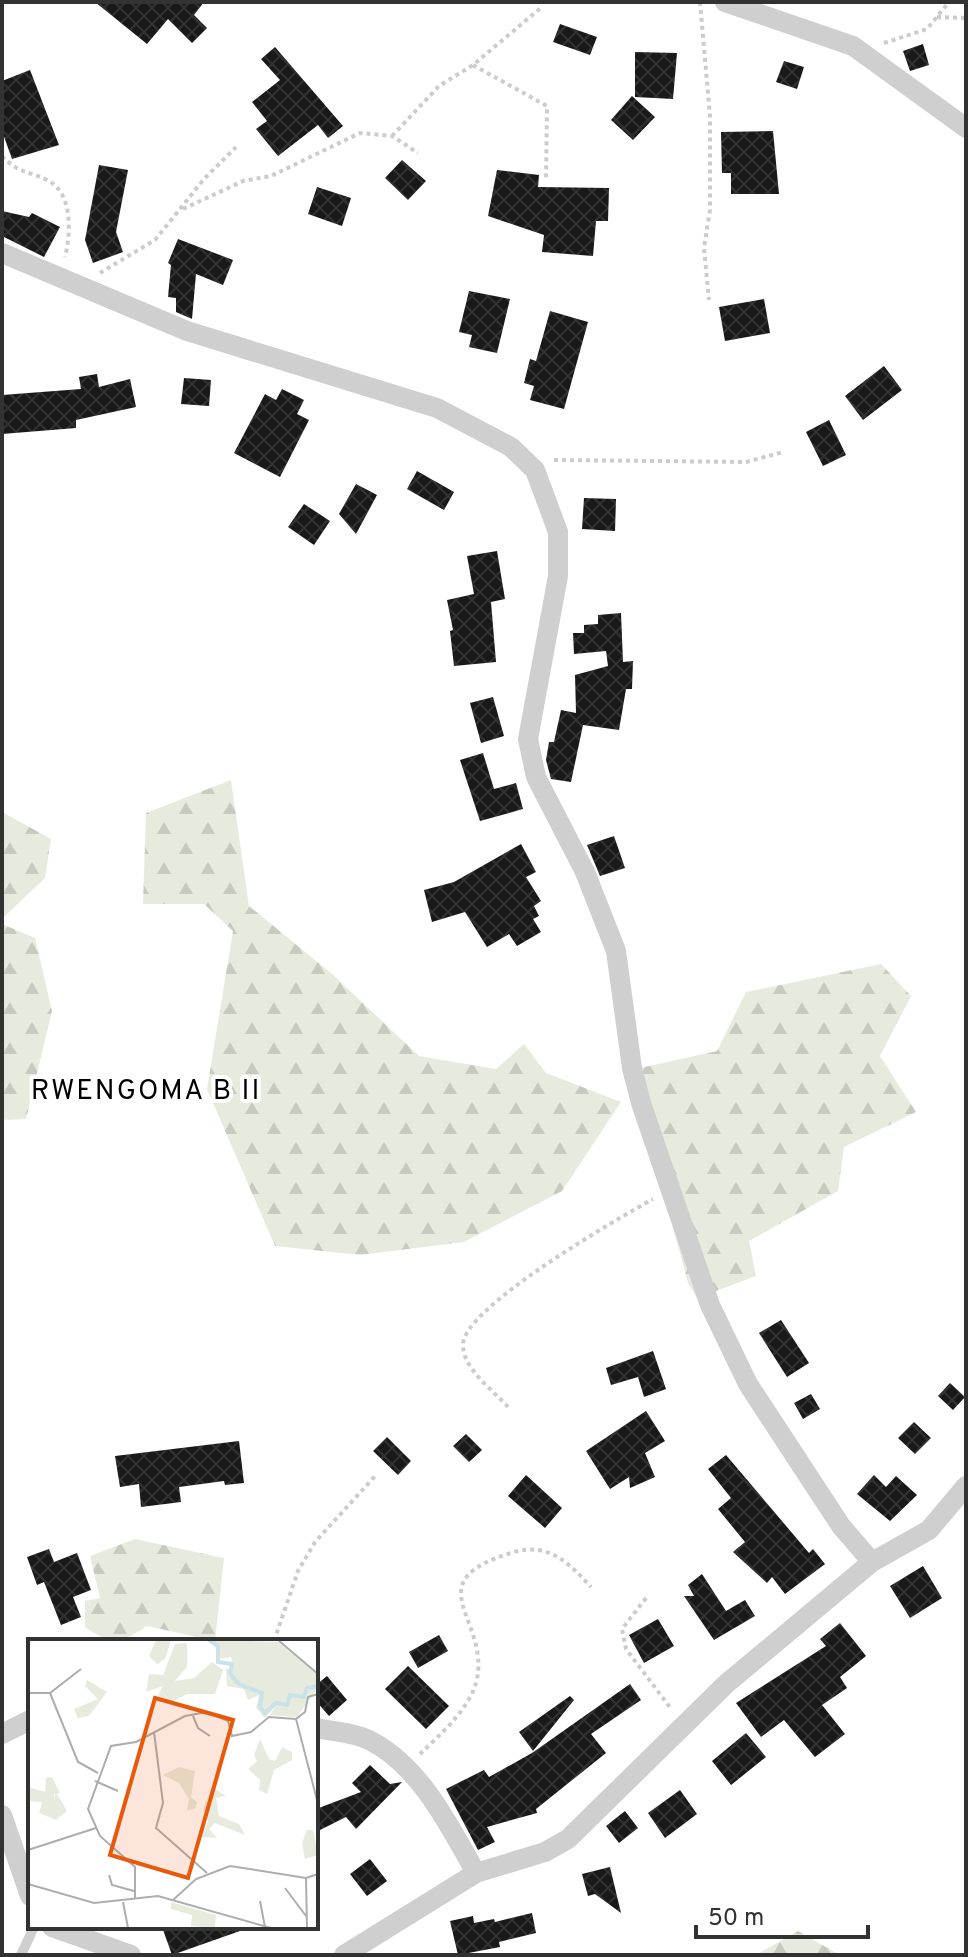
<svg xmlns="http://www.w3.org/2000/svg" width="968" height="1957" viewBox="0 0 968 1957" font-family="Overpass,sans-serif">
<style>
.forest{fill:url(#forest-firs)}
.building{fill:url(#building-cross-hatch)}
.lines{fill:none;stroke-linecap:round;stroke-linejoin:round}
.path{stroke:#ccc;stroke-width:4;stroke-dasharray:4 4;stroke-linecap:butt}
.service{stroke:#cfcfcf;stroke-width:10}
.minor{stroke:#cfcfcf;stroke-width:20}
.labels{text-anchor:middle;stroke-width:8;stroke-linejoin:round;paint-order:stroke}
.quarter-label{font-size:28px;letter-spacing:2px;fill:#000;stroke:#fff}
.inset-river{fill:none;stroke:#cbe2ea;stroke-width:4}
.inset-road{fill:none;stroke:#adadad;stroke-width:2}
.view{fill:#e8590c;fill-opacity:0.15;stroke:#e8590c;stroke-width:4}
.inset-edge{fill:none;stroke:#323232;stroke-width:4}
</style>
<defs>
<pattern id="forest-firs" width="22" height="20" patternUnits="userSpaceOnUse" patternTransform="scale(2)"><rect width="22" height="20" fill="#e6ebde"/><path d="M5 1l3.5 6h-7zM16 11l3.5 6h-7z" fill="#c6cabf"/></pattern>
<pattern id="building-cross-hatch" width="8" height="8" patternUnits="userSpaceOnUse" patternTransform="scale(2)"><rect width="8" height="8" fill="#191919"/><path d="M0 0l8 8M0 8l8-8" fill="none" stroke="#323232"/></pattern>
</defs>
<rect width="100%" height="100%" fill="#fff"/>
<!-- forest -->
<path class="forest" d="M231,780l18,126 83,68 87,82 77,13 28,-25 22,29 75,29 -59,89 -98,51 -104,13 -85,-9 -68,-157 26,-158 -29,-27h-61l3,-91z
M2,812l49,27 -6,39 -43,41z
M2,924l33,14 17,73 -26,108 -24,1z
M881,964l30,32 -31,60 36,56 -72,35 -6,44 -89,50 7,35 -59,22 -9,-15 -57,-213 86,-19 29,-59z
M135,1539l89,19 -9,83 -68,-15c-25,17 -37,19 -62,1v-26l15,-3 -10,-42z
M798,1931l42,24h-84z"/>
<!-- building -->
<path class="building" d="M95,2h109l-10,13 13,13 -15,15 -24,-24 -21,25z
M560,24l37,13 -7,18 -37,-13z
M923,44l6,21 -19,6 -7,-20z
M275,47l68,79 -15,12 -10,-13 -40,31 -22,-27 11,-8 -15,-19 28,-22 -19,-21z
M635,52l42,1 -4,46 -38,-2z
M784,61l20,6 -7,22 -21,-7z
M30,70l29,75 -47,14 -10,-28v-50z
M632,96l23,21 -22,23 -22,-20z
M773,131l6,63h-48v-21h-9l-1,-41z
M402,160l24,21 -18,19 -23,-22z
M99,165l29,5 -12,62 7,20 -30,11 -8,-23z
M497,170l42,5 -1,12 71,1 -1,33h-12l-3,35 -51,-4 2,-17 -56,-19z
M317,187l34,11 -9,28 -34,-12z
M2,211l27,6 3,-4 28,14 -16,30 -42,-21z
M178,239l55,21 -10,25 -27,-11 -4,45 -16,-7v-14l-8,-1 3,-32 -3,-2z
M469,291l41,8 -13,54 -28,-6 3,-12 -13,-3z
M764,299l6,34 -45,8 -6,-34z
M550,311l38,11 -24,87 -34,-9 4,-14 -10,-3 6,-24 6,2z
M884,366l18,24 -39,30 -18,-24z
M97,374l2,13 31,-8 6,28 -60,13v8l-74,6v-39l79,-6 -2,-12z
M184,378l27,2 -2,26 -28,-2z
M282,389l22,11 -7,14 12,6 -29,57 -46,-24 31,-59 11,6z
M829,420l17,35 -23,11 -17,-34z
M417,471l37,21 -10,18 -37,-21z
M356,484l21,11 -21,39 -17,-20z
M584,498l32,1 -1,32 -33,-2z
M304,504l26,17 -16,24 -26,-18z
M497,551l8,48 -14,3 5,60 -42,4 -4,-35 3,-1 -6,-30 27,-6 -7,-38z
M621,613l2,49 10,-1 -1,28h-6l-7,41 -36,-5 -12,57 -20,-3 -5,-19 3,-18h5l7,-32 15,3 -1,-38 33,-9 -2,-15 -32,3 -1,-21h11v-8l14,-1v-9z
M493,697l11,39 -23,7 -11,-40z
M483,753l11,36 22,-6 7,26 -43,12 -20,-61z
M614,836l11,32 -25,8 -13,-31z
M521,844l15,28 -10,5 15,24 -7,5 5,10 -6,3 8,13 -24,14 -8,-12 -22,13 -22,-35 -33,10 -8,-32 30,-8z
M781,1320l28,43 -22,14 -28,-44z
M653,1351l13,38 -22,8 -6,-20 -27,8 -5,-17z
M950,1383l15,14 -12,13 -15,-14z
M811,1394l9,15 -17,10 -9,-16z
M646,1411l19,30 -20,12 10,24 -25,11 -1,-11 -19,12 -24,-38z
M914,1422l17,16 -16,16 -17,-16z
M466,1434l16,16 -13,12 -16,-16z
M387,1437l24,24 -13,14 -25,-24z
M239,1441l5,42 -19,2 -1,-4 -45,6 2,15 -40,5 -2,-23 -19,3 -5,-31z
M726,1455l83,98 4,-4 12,15 -40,30 -13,-17 -5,6 -34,-31 12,-10 -27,-33 13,-11 -23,-29z
M526,1475l36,33 -17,20 -37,-32z
M874,1475l12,12 10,-11 21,19 -27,26 -33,-27z
M49,1549l5,13 23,-9 14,37 -18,7 8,20 -20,8 -17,-43 -7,3 -10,-28z
M923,1566l19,32 -32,20 -20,-32z
M702,1574l24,37 19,-11 10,16 -41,24 -30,-44h10l-6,-11z
M658,1619l16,27 -30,17 -15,-28z
M840,1623l26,33 -26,21 7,11 -25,17 23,29 -30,23 -31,-37 -23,17 -25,-34 90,-57 -6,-7z
M439,1635l9,16 -30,17 -9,-16z
M408,1666l41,40 -23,23 -41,-40z
M327,1676l20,24 -18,16 -13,-15v-16z
M630,1684l11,16 -50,34 15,19 -70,56 1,4 -50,14 8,15 -17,8 -32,-61 38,-19 5,7 43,-24z
M570,1696l4,4 -41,51 -14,-19z
M746,1733l20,24 -35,28 -19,-24z
M370,1765l20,19 12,-2 -46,47 -10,-12 -30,15v-23l45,-17 -9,-9z
M680,1790l17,24 -32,24 -17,-25z
M625,1811l13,17 -19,15 -13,-17z
M370,1859l17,22 -20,15 -17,-22z
M610,1867l11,46 -26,-19 -7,2 -6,-22z
M532,1913l4,20 -37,9 1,5 -42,8 -8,-34 23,-5 1,7 20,-4 1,3z
M162,1927h78v4l-68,24z"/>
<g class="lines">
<!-- path -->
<path class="path" d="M700,2l10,114v94l-6,38 5,52
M937,17l29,1
M884,43l43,-14 22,-27
M473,65l74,41 -1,73
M392,136l47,-50 34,-21 70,-59
M2,156c17,18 25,14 45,24 26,12 24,54 18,77
M183,209l60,-28 28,-5 89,-43 32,3 26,17
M100,273l55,-33 49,-61 32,-32
M554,460l192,2 37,-10
M508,1407c-15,-17 -45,-38 -45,-62 -1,-37 156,-127 190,-146
M646,1598l-24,31 4,20 46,61
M274,1641l24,-70 17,-29 62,-68
M420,1754c20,-19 48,-44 56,-71 17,-63 -65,-101 38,-131 35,-10 56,12 77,35"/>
<!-- service -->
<path class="service" d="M21,1955l13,-28"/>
<!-- minor -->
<path class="minor" d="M725,2l128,44 113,82
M2,253l185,78 250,77 74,39 24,23 23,62v44l-30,163 8,38 49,95 31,79 16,117 9,35 69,202 38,79 93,142 31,36
M316,1728c18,4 38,4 55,13 50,26 79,86 105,132
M2,1734l28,-14
M2,1815l28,81
M52,1927l79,28
M344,1955l132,-82 69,-21 23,-13 158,-155 146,-122 57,-32 37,-44"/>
</g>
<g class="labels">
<!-- quarter labels -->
<g class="quarter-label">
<text x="146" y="1099">RWENGOMA B II</text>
</g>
</g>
<!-- overview -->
<g transform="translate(28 1639)">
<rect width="290" height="290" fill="#fff"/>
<path d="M184,1l66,2 40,32v10l-52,23 -14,-24 -18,-11 -3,-15 -10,2zM290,48l-21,30 -27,-2 6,-10h11l4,-8h14zM24,138l8,16h-6v10l-26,-2v-14l17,5 1,-14zM279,191h6l5,25 -13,4 -3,-16zM143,263l45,13 -1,13 -24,-2 1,-11 -21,-6z" fill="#e6ebde"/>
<path d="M128,1h15l-6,19 -8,5 -8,-8zM159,4v24l-12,14 19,-3 18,-16 11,8 -8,24h-28l-19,10 -10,-9 5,-9 -17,6 3,-18 14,1 12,-31zM206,29l31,22 1,17 37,-20 15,-3v3l-15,11 -12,-1 -7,11 -8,-3 -11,13 -9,-10 3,-13 -11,5 -4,-11 -17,-3 -1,-17zM59,41l20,12 -18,24 -11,2 -4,-9 24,-10 -13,-13zM232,100l9,20 6,2 7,-14 10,5v8l-18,10 -7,24 -8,-4 1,-10 -12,-11 9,-8 -3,-6zM151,128l16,4 -4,26 6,5 -2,7 -8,1 2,-11 -10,-16 -16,-8zM184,148l14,9 -10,2 3,18 20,8 6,11 -30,-12 -6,6 8,9 -15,-1 6,-16 -5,-12zM27,151l12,21 -11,9 -17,-7 4,-13 11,2z" fill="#e6ebde"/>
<path class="inset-river" d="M181,1l9,6v16l14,2 -2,10 9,10 23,9 -2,14 5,6 11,-10 11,2 3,-10 14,2 3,-9 11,-2"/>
<path class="inset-road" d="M250,1l40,34M0,54h22l31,-24M22,54l28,69 20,11M290,55l-10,3 -3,15 -9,7 22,85M165,77l5,12 12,8M126,93l9,71 -7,25 51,45M67,142l23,10M0,211l68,-22M81,236l3,10 22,6M278,239l1,50M0,245l66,19 64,-7 113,32M257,249l21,28M107,259v-31l-35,-31 -12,-27 23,-63 25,-4 49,-26 22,-4 21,9 4,15 19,-4 18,-15 27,2M145,261l23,-21 34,-13 76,12 12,-4M232,262l5,26M95,263l5,26"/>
<path class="view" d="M127,59l78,22 -45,158 -78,-23z"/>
<rect width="290" height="290" class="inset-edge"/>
</g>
<!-- border -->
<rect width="968" height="1957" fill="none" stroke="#323232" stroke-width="8"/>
<!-- scale -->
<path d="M696 1925v12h172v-12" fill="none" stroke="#323232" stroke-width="4"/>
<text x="708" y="1925" font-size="24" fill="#323232" stroke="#ffffff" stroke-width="6" paint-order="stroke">50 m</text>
</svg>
